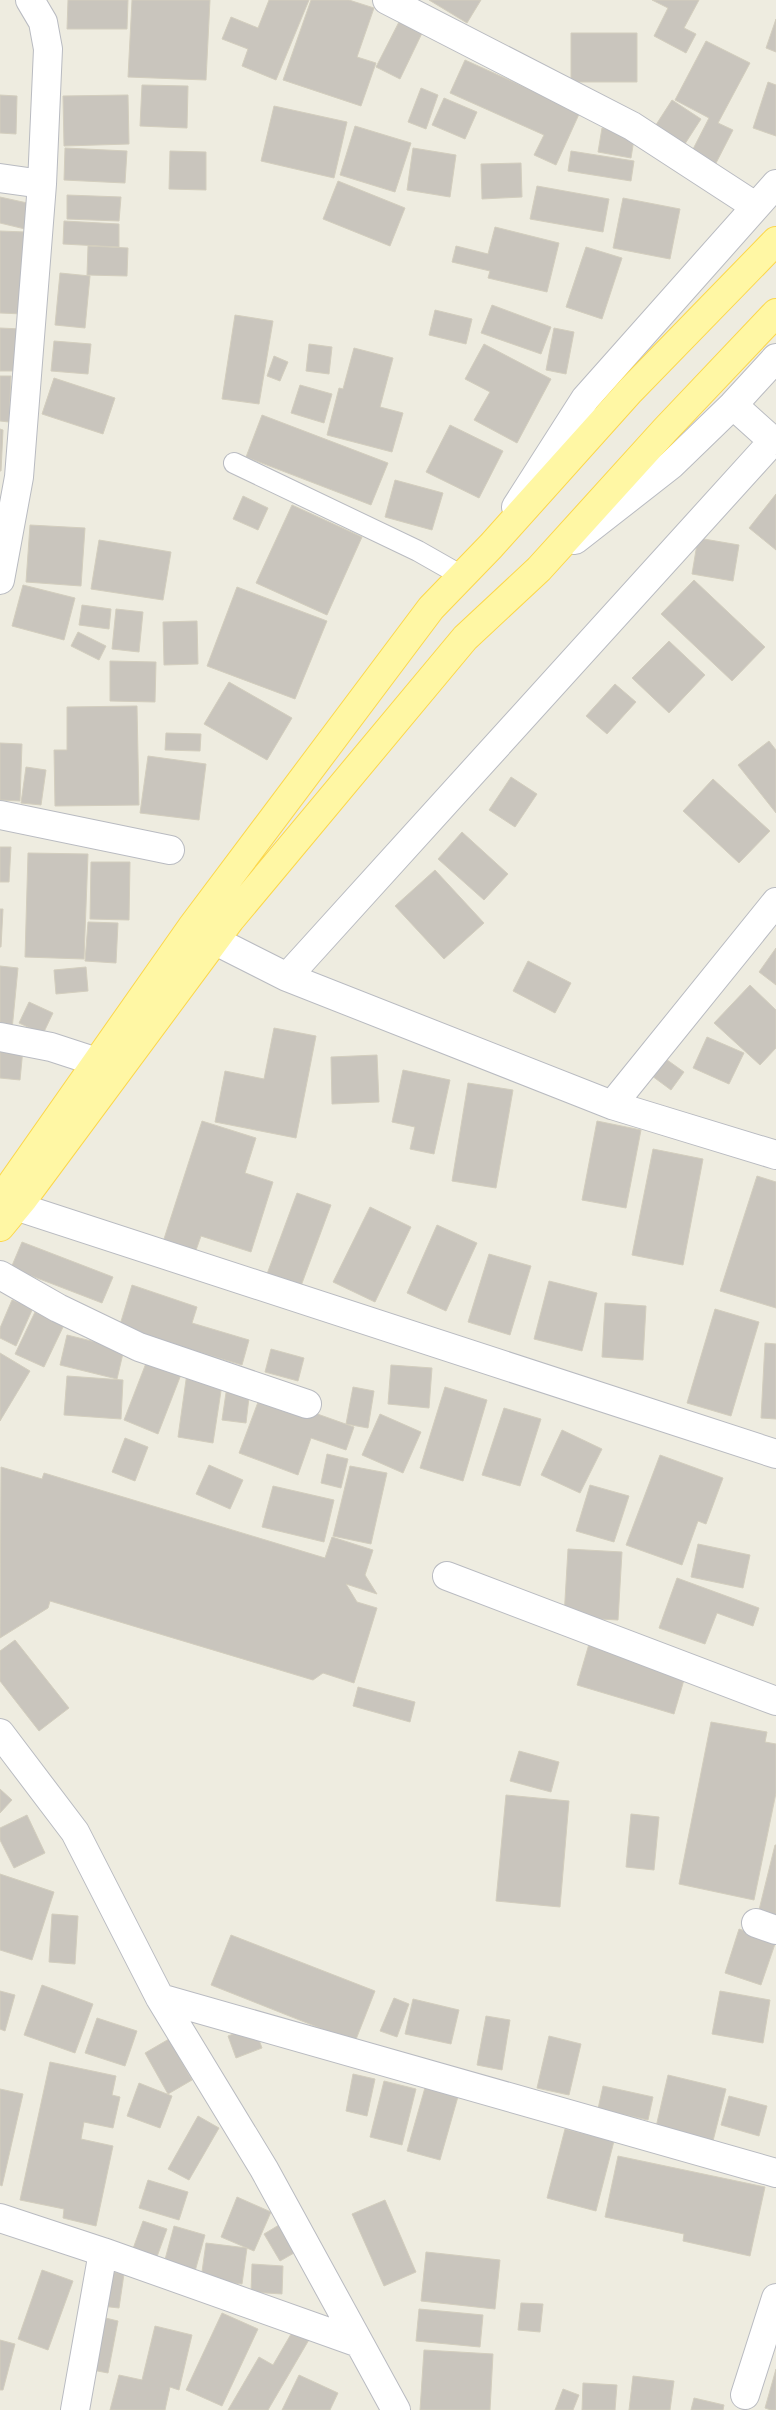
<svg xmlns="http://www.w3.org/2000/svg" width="776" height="2410" viewBox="0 0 776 2410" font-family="Manrope,sans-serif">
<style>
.building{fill:#c9c5bd;stroke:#d3cebe}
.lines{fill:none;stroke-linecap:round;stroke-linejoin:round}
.lane-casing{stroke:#b9bbc1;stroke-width:22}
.street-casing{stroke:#b9bbc1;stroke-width:30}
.primary-casing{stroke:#fcd74b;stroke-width:30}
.lane{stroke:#fff;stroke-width:20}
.street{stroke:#fff;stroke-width:28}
.primary{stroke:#fff7a4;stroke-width:28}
</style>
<rect width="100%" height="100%" fill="#eeece0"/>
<!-- building -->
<path class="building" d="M68,0h60l-1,29h-60z
M132,0h78l-4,80 -78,-3z
M269,0h40l-33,80 -34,-14 6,-17 -26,-10 9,-22 27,11z
M311,0h38l25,8 -17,49 19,6 -15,43 -78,-26z
M429,0h52l-14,23z
M652,0h47l-15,28 12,6 -10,19 -32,-17 14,-28z
M402,16l23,11 -25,52 -24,-12z
M776,19v33l-10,-4z
M571,33h66v49h-66z
M706,41l44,22 -32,60 15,7 -19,37 -24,-12 19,-37 -34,-18z
M465,60l115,52 -24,53 -22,-10 10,-20 -94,-42z
M768,82l8,3v51l-23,-8z
M142,85l46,1 -1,42 -47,-2z
M421,88l17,7 -12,34 -18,-7z
M0,95l17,1 -1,38 -16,-1z
M128,95l1,49 -65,2 -1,-50z
M444,98l33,14 -12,27 -33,-14z
M672,100l29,19 -20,31 -29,-19z
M274,106l73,16 -13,56 -73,-17z
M355,126l56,17 -16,49 -55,-17z
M602,128l33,5 -4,25 -33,-6z
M65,148l62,3 -2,32 -61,-3z
M413,148l43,7 -6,42 -43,-7z
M170,151l36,1v38l-37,-1z
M571,151l63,10 -3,20 -63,-10z
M521,163l1,34 -40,2 -1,-35z
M338,181l67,27 -15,38 -67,-27z
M537,186l72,13 -6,33 -73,-13z
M67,195l54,2 -2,24 -52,-2z
M0,197l32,7 -7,25 -25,-6z
M623,198l57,11 -10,50 -57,-11z
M64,221l55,3v23l-56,-3z
M495,227l64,16 -12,49 -59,-14 2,-7 -38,-9 4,-16 32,8z
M0,231l26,1 -3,82 -23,-1z
M88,246l40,2 -1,28 -40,-1z
M586,247l36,11 -20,61 -36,-12z
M60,273l30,3 -5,52 -30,-3z
M492,305l59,22 -10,27 -60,-21z
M435,310l37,9 -6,25 -37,-9z
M235,315l38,6 -14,83 -37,-5z
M0,328l22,1 -2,42h-20z
M554,328l20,4 -8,42 -20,-4z
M54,341l37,3 -3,30 -37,-3z
M309,344l23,3 -3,27 -23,-3z
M484,344l67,35 -34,64 -43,-23 16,-28 -25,-13z
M354,348l39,10 -13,49 23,6 -11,39 -65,-17 12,-47 4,1z
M274,356l14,6 -8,19 -13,-5z
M0,376h11l-2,46 -9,-1z
M54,378l61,20 -12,36 -61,-20z
M300,385l32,9 -8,29 -33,-10z
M262,415l126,48 -17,42 -125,-48z
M450,425l53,26 -24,47 -53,-26z
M0,429l3,1 -2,41h-1z
M395,480l48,13 -11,37 -47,-13z
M776,494v56l-27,-22z
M243,496l25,12 -10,22 -25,-11z
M292,505l70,32 -35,78 -71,-32z
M30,525l55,3 -4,58 -55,-4z
M698,538l41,7 -6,36 -41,-7z
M99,540l72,12 -8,48 -72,-11z
M694,580l71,67 -33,34 -71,-67z
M23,585l52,13 -11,42 -52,-14z
M237,587l90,34 -32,78 -88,-33z
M82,605l29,4 -2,20 -30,-4z
M116,609l27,3 -4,40 -27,-3z
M197,621l1,43 -34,1 -1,-43z
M78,632l28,14 -7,14 -28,-14z
M669,641l36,34 -36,38 -37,-35z
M110,661l46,1 -1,40 -45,-1z
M229,682l63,36 -25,42 -63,-36z
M615,684l21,18 -29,32 -21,-18z
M137,706l2,99 -84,1 -1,-56h13v-43z
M166,733l35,1 -1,17 -35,-1z
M769,741l7,9v63l-38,-48z
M0,743l22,1 -2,57 -20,-1z
M148,756l58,8 -7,56 -59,-7z
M26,767l20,3 -5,35 -20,-2z
M511,777l26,17 -22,33 -26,-17z
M713,779l57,52 -31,32 -56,-52z
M462,832l46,42 -24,26 -46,-41z
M0,847h11l-2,35h-9z
M28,853l60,1 -4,105 -59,-2z
M91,862h39l-1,58 -39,-1z
M435,870l49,53 -40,36 -49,-53z
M0,909h3l-2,38h-1z
M88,922l30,1 -2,40 -31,-2z
M776,948v37l-17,-13z
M528,961l43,22 -16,30 -42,-22z
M0,966l18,2 -6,62 -12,-1z
M86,967l2,24 -32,3 -2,-24z
M750,985l26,25v38l-16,17 -46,-42z
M29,1002l24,11 -10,21 -24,-11z
M274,1028l42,8 -20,102 -81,-16 10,-51 39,8z
M707,1037l37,16 -15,31 -36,-16z
M0,1046l23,3 -3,31 -20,-2z
M656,1052l28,20 -13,18 -27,-20z
M377,1055l2,47 -47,2 -1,-47z
M403,1070l47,10 -16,74 -24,-5 5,-22 -23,-5z
M468,1083l45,7 -17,98 -44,-7z
M202,1121l54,17 -11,35 28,9 -22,70 -50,-16 -6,17 -32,-11z
M597,1121l44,9 -15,78 -44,-8z
M653,1149l50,10 -20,106 -51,-10z
M757,1176l19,6v126l-56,-17z
M297,1193l34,12 -30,81 -34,-12z
M370,1207l41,20 -36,75 -42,-20z
M437,1225l40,18 -31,68 -39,-18z
M22,1242l91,35 -11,26 -91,-35z
M489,1254l42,12 -21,69 -42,-13z
M549,1281l48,12 -15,58 -48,-12z
M132,1285l65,22 -5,16 57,17 -7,25 -123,-37z
M12,1300l21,8 -17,38 -16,-8v-10z
M605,1303l41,3 -3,54 -41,-3z
M715,1309l44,13 -28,94 -44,-13z
M35,1312l29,13 -20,42 -29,-13z
M67,1335l57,14 -7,30 -57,-14z
M765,1343l11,1v75l-15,-1z
M271,1349l33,9 -6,23 -33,-9z
M0,1353l30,18 -30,50z
M148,1358l34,14 -24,62 -34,-14z
M391,1365l41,3 -3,40 -41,-4z
M187,1373l36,5 -10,65 -35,-6z
M67,1376l56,4 -2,39 -57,-4z
M227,1386l23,3 -4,34 -24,-3z
M353,1387l21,4 -6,37 -22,-4z
M445,1387l42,13 -24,81 -43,-13z
M261,1394l93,33 -8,23 -35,-12 -13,37 -59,-22z
M504,1408l37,11 -21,67 -38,-11z
M380,1414l41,18 -18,41 -41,-18z
M562,1430l40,19 -22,44 -39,-18z
M125,1438l23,9 -13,34 -23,-9z
M327,1454l21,5 -7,29 -20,-5z
M660,1455l63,23 -17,46 -8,-3 -16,44 -56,-20z
M209,1465l34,15 -13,29 -34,-15z
M350,1466l37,7 -16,71 -38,-8z
M1,1467l41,12 2,-6 281,85 7,-21 41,13 -8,25 12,19 -31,-10 11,18 20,6 -23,75 -31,-10 -10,7 -263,-79 -2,7 -48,30z
M590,1485l39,11 -15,46 -38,-11z
M273,1486l61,14 -10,42 -62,-15z
M698,1544l52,11 -7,33 -52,-11z
M568,1549l54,3 -4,68 -54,-3z
M677,1578l82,30 -6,18 -36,-13 -12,31 -46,-16z
M15,1640l54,68 -30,23 -39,-50v-30z
M589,1644l97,29 -12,41 -97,-29z
M358,1687l57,15 -5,20 -57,-16z
M711,1722l56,10 -2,10 11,2v49l-22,107 -75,-16z
M519,1751l40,11 -8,30 -41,-11z
M0,1789l12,11 -12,13z
M506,1795l63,6 -9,106 -64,-6z
M631,1814l28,3 -5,53 -28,-3z
M27,1815l18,38 -31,15 -14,-28v-12z
M775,1845h1v74l-18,-5z
M0,1874l54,18 -22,68 -32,-10z
M52,1914l26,2 -3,48 -26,-2z
M739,1929l37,12 -15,44 -36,-12z
M231,1935l144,56 -20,51 -144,-57z
M42,1985l51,19 -18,49 -51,-18z
M0,1991l15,4 -10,36 -5,-2z
M720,1991l50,9 -7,43 -51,-9z
M394,1998l15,6 -12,33 -17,-6z
M413,1999l46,11 -8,34 -46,-10z
M486,2016l24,4 -8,50 -25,-5z
M97,2018l40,13 -12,35 -40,-13z
M254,2026l8,22 -26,10 -8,-22z
M549,2036l32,8 -12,51 -32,-7z
M169,2039l23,41 -24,14 -23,-41z
M50,2062l66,14 -4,19 8,2 -7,31 -29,-6 -3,17 32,7 -17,80 -33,-8 1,-9 -44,-9z
M353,2074l22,5 -8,37 -21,-5z
M668,2075l58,14 -13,52 -57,-14z
M384,2081l32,8 -14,56 -32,-8z
M139,2083l33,13 -12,32 -33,-12z
M426,2084l33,9 -19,67 -33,-9z
M603,2086l50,11 -5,23 -50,-11z
M0,2089l23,5 -21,92 -2,-1z
M729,2096l38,10 -8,30 -38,-11z
M198,2116l21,12 -30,52 -21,-11z
M565,2129l49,12 -18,70 -49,-13z
M618,2156l147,31 -15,69 -67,-15 1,-7 -79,-17z
M148,2180l40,12 -9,28 -40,-12z
M237,2197l34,15 -17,39 -33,-14z
M385,2200l31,72 -32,14 -32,-72z
M143,2221l24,8 -13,36 -24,-8z
M284,2222l17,27 -21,12 -16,-27z
M174,2226l31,9 -11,40 -31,-8z
M206,2243l41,5 -5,36 -41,-5z
M426,2252l74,8 -5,49 -74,-8z
M252,2264l31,2 -1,28 -31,-2z
M42,2270l31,11 -25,69 -30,-11z
M106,2271l18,3 -5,34 -18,-2z
M521,2303l22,1 -3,28 -22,-2z
M419,2309l64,6 -3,32 -64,-6z
M222,2313l36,16 -36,77 -36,-16z
M97,2316l21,5 -10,52 -21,-4z
M155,2326l37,9 -13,55 -9,-3 -5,23h-55l9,-35 23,5z
M294,2329l16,9 -42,72h-40l31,-53 14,8z
M0,2340l15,4 -12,46h-3z
M424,2350l69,4 -3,56h-70z
M776,2369v41h-5l-6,-2z
M299,2375l39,18 -8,17h-48z
M633,2376l41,5 -4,29h-41z
M583,2383l34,2 -2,25h-33z
M563,2389l16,6 -6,15h-18z
M694,2398l30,7 -1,5h-32z"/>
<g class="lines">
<defs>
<path id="lane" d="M234,463l184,88 44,25"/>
<path id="street" d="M387,0l245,126 123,80
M0,178l42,6
M733,405l40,36
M516,507l69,-108 191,-215
M575,540l96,-75 62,-60 43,-47
M0,580l19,-103 23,-293 6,-135 -5,-27 -13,-22
M0,815l170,35
M194,930l93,47 325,128 164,50
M287,977l486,-536 3,3
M0,1037l51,10 46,15
M612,1105l164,-203
M0,1201l776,253
M0,1275l58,33 81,39 168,57
M447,1576l329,125
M0,1733l75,99 85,166 104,171 132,241
M756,1923l20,7
M160,1998l616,175
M0,2218l103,34 256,91
M745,2395l31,-97
M75,2410l28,-158"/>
<path id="primary" d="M0,1200l191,-272 240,-320 60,-62 139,-155 146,-150
M0,1227l24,-29 206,-278 235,-282 74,-69 126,-139 111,-117"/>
</defs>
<!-- lane casing -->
<use href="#lane" class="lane-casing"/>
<!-- street casing -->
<use href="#street" class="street-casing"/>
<!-- primary casing -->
<use href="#primary" class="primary-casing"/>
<!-- lane -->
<use href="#lane" class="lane"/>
<!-- street -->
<use href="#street" class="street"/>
<!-- primary -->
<use href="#primary" class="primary"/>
</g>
</svg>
